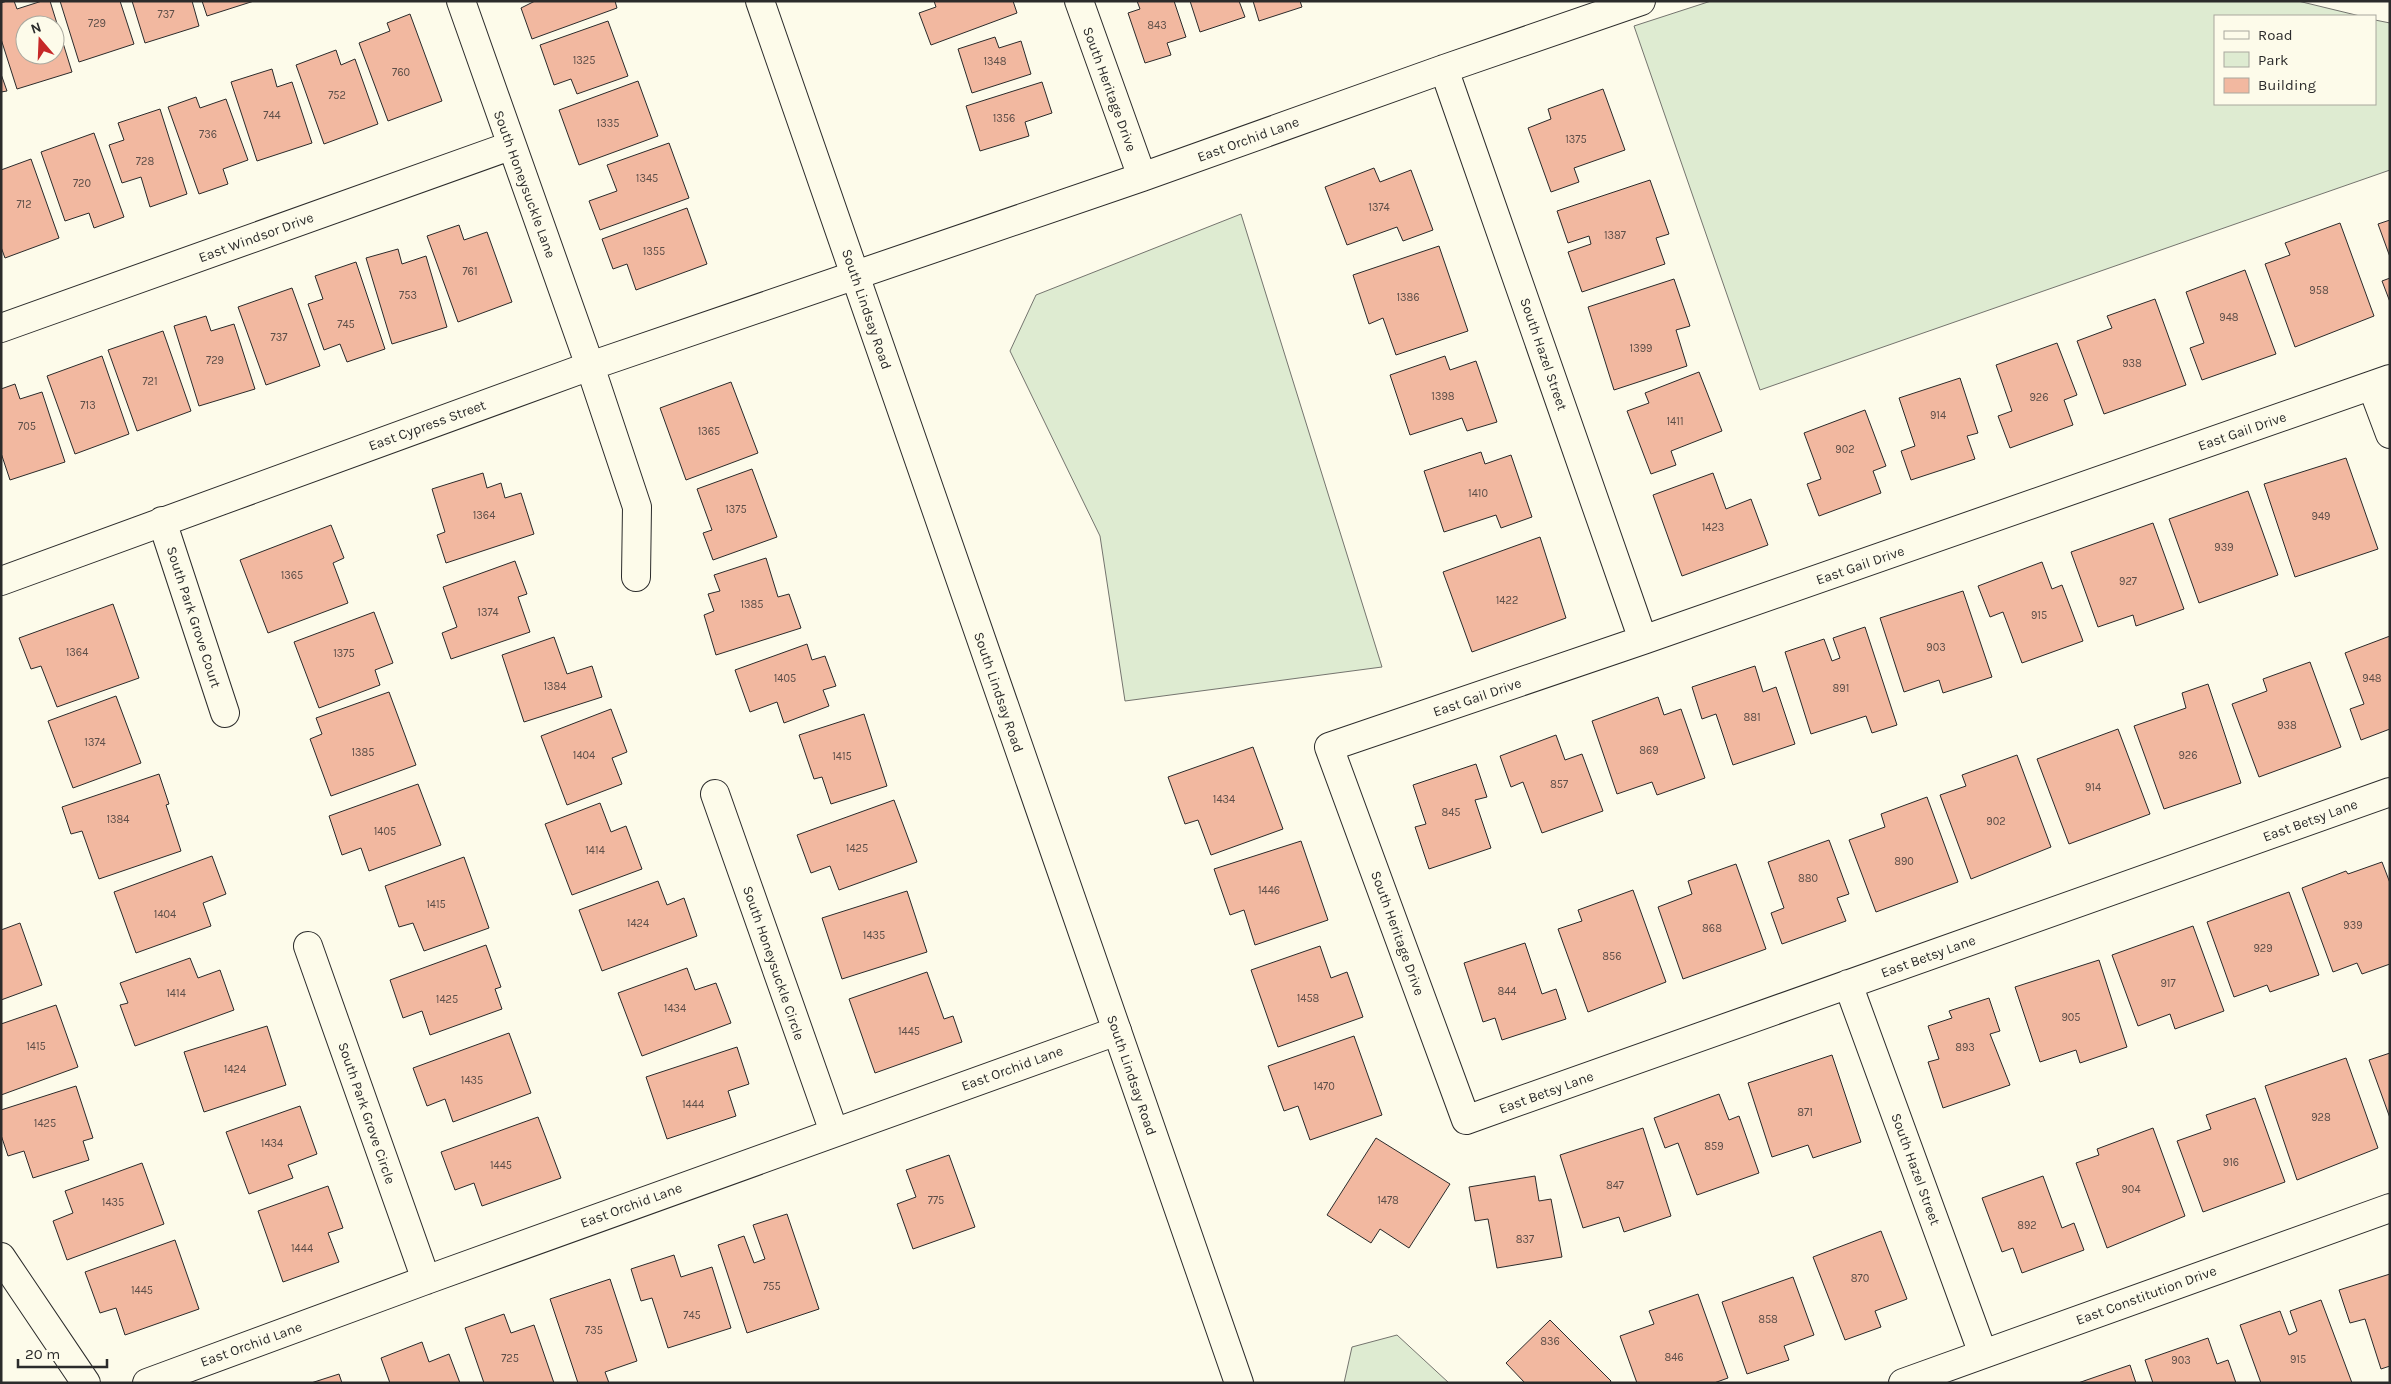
<svg xmlns="http://www.w3.org/2000/svg" width="2391" height="1384" viewBox="0 0 2391 1384" font-family="Karla,sans-serif">
<style>
.green{fill:#deebd1;stroke:#74746e}
.building{fill:#f2b8a0;stroke:#2b2b2b;fill-rule:evenodd}
.lines{fill:none;stroke-linecap:round;stroke-linejoin:round}
.minor-casing{stroke:#2b2b2b;stroke-width:30}
.major-casing{stroke:#2b2b2b;stroke-width:30}
.minor{stroke:#fdfbea;stroke-width:28}
.major{stroke:#fdfbea;stroke-width:28}
.labels{text-anchor:middle;stroke-width:4;stroke-linejoin:round;paint-order:stroke}
.number-label{font-size:11px;fill:#5d4e48}
.street-label{font-size:14px;fill:#2b2b2b;stroke:#fdfbea}
</style>
<rect width="100%" height="100%" fill="#fdfbea"/>
<!-- green -->
<path class="green" d="M1711,1h587l62,15h-145v88h160v-84l15,3v147l-630,220 -126,-364z
M1241,214l141,453 -257,34 -25,-165 -90,-185 26,-56z
M1397,1335l52,48h-105l8,-36z"/>
<!-- building -->
<path class="building" d="M7,1h7l3,8 25,-8h8l22,71 -55,17 -16,-50v-36zM25,25h30v30h-30z
M60,1h60l14,43 -55,18z
M132,1h60l7,25 -54,17z
M202,1h52l-47,15z
M535,1h80l2,7 -85,31 -11,-31z
M934,1h79l4,12 -86,32 -12,-32 17,-6z
M1137,1h37l12,36 -19,6 4,12 -26,8 -17,-50 12,-4z
M1190,1h49l6,16 -45,15z
M1253,1h47l2,6 -43,14z
M410,14l32,87 -54,20 -29,-78 31,-12 -3,-8z
M608,21l20,55 -51,18 -6,-15 -17,6 -14,-40z
M995,37l4,11 22,-7 10,33 -59,19 -14,-44z
M336,50l5,15 14,-6 23,65 -54,20 -28,-79z
M272,69l5,18 15,-5 20,61 -55,18 -26,-79z
M1,74l6,17 -6,1z
M638,81l20,55 -79,29 -20,-55z
M1042,82l10,31 -27,9 4,14 -49,15 -14,-45z
M1603,89l22,61 -51,18 5,14 -28,10 -23,-64 23,-9 -3,-10z
M196,97l4,11 26,-9 22,61 -25,9 5,15 -29,10 -31,-87z
M160,109l27,85 -37,13 -9,-30 -19,6 -13,-38 15,-5 -6,-17z
M94,133l30,84 -30,11 -5,-15 -24,8 -24,-69z
M669,143l20,55 -89,32 -11,-29 28,-10 -10,-26z
M31,159l28,79 -54,20 -4,-11v-77z
M1374,168l6,14 31,-12 22,60 -30,11 -6,-14 -50,18 -22,-58z
M1650,180l19,54 -13,4 9,26 -83,28 -14,-40 23,-8 -2,-8 -21,7 -11,-32z
M687,208l20,56 -71,26 -9,-26 -14,5 -11,-30z
M2390,220v37l-12,-33z
M2340,223l34,93 -79,31 -30,-83 25,-9 -5,-12z
M459,225l5,15 23,-8 25,70 -54,20 -31,-86z
M1439,246l29,85 -72,24 -13,-37 -14,6 -16,-49z
M398,249l4,15 24,-8 21,71 -55,17 -26,-86z
M356,262l29,87 -38,13 -7,-18 -16,6 -16,-46 15,-5 -8,-23z
M2245,270l31,84 -74,26 -12,-32 14,-5 -18,-51z
M2390,278v24l-8,-21z
M1674,279l16,47 -14,4 11,36 -73,24 -26,-83z
M292,288l28,78 -54,19 -28,-78z
M2155,299l31,86 -82,29 -27,-73 35,-13 -5,-12z
M206,316l5,15 23,-7 21,65 -56,17 -25,-80z
M163,331l28,80 -54,20 -29,-81z
M2057,343l20,52 -13,5 9,25 -63,23 -12,-32 14,-5 -16,-46z
M102,356l27,78 -54,20 -28,-78z
M1445,356l5,14 26,-9 21,61 -30,9 -5,-13 -52,17 -20,-60z
M1699,372l23,59 -51,20 5,14 -25,9 -24,-63 22,-8 -4,-10z
M1960,378l18,55 -11,3 8,23 -64,21 -10,-29 14,-5 -16,-48z
M731,382l27,71 -72,27 -26,-72z
M15,384l5,15 22,-7 23,70 -55,18 -9,-27v-64z
M1865,410l21,56 -13,5 8,22 -62,23 -12,-32 14,-5 -17,-46z
M1481,452l4,12 26,-9 21,62 -31,11 -5,-13 -52,17 -20,-61z
M2346,458l32,91 -83,28 -31,-93z
M752,469l25,68 -64,23 -10,-27 9,-3 -15,-41z
M483,473l4,15 14,-5 4,15 16,-5 13,41 -88,29 -9,-28 8,-3 -13,-43z
M1713,473l13,36 25,-10 17,46 -86,31 -29,-81z
M2248,491l30,84 -79,28 -30,-84z
M2153,523l31,86 -48,17 -3,-11 -35,12 -27,-75z
M331,525l13,33 -11,5 15,40 -80,30 -28,-73z
M1540,537l26,81 -94,34 -29,-80z
M766,558l12,39 11,-3 12,34 -85,27 -12,-40 10,-4 -6,-17 12,-3 -6,-16z
M515,561l12,33 -9,3 12,35 -79,27 -9,-26 15,-6 -14,-40z
M2042,562l10,27 10,-4 21,56 -61,22 -19,-51 -13,5 -12,-31z
M1963,591l29,86 -49,16 -4,-13 -35,12 -24,-74z
M113,604l26,74 -82,29 -16,-41 -10,3 -12,-31z
M374,612l19,51 -18,7 5,15 -61,23 -25,-66z
M1865,627l32,98 -25,8 -6,-17 -55,18 -26,-82 39,-13 8,22 8,-3 -7,-20z
M2390,636v93l-29,11 -11,-31 14,-5 -19,-51z
M554,637l13,37 25,-8 10,31 -78,25 -22,-67z
M807,644l5,16 13,-4 11,30 -13,4 6,16 -45,17 -7,-21 -27,10 -15,-42z
M2310,662l31,85 -82,30 -27,-73 35,-13 -4,-12z
M1755,666l8,26 13,-5 19,57 -62,21 -17,-51 -14,5 -10,-32z
M2208,684l33,99 -77,26 -30,-83 52,-18 -4,-15z
M389,692l27,73 -85,31 -21,-57 12,-5 -6,-16z
M116,696l25,67 -68,25 -25,-67z
M1658,697l6,18 17,-6 24,69 -48,17 -5,-13 -35,12 -25,-73z
M611,709l16,43 -15,6 10,26 -55,21 -26,-69z
M864,714l23,72 -56,18 -9,-27 -8,2 -15,-44z
M2118,729l32,85 -81,30 -32,-85z
M1556,735l9,25 17,-6 21,57 -61,22 -19,-51 -12,5 -11,-31z
M1253,747l30,82 -72,26 -13,-35 -13,4 -17,-47z
M2017,755l34,92 -80,32 -31,-84 26,-9 -4,-11z
M1476,764l11,33 -12,3 16,48 -62,21 -14,-42 11,-3 -13,-39z
M159,774l10,30 -3,1 15,46 -82,28 -17,-48 -11,3 -9,-27z
M418,784l23,61 -72,26 -8,-23 -19,7 -13,-39z
M1927,797l31,85 -82,30 -27,-72 36,-13 -4,-13z
M894,800l23,62 -78,28 -9,-24 -19,7 -14,-38z
M600,803l11,29 15,-6 16,43 -70,26 -27,-71z
M1829,840l20,54 -12,4 9,23 -64,23 -11,-31 13,-5 -16,-46z
M1301,841l27,79 -73,25 -11,-35 -14,5 -16,-46z
M212,856l14,38 -23,9 8,23 -75,27 -22,-61z
M464,857l25,71 -65,23 -11,-28 -14,4 -14,-41z
M2382,862l8,21v81l-28,10 -5,-11 -24,9 -31,-84 44,-17 2,3z
M1736,864l30,85 -83,30 -25,-72 34,-13 -4,-13z
M658,881l9,24 17,-7 13,38 -95,35 -23,-61z
M1633,890l33,92 -78,30 -30,-83 24,-8 -4,-11z
M907,891l20,61 -85,27 -20,-61z
M2289,892l30,83 -49,17 -3,-7 -33,12 -27,-75z
M20,923l22,62 -41,15v-70z
M2193,926l31,85 -49,18 -5,-15 -32,12 -26,-71z
M1525,943l17,51 14,-5 10,30 -64,21 -7,-22 -12,4 -19,-59z
M486,945l15,42 -6,2 7,20 -72,26 -8,-24 -19,7 -13,-38z
M1320,946l11,32 16,-6 16,45 -85,30 -27,-77z
M190,958l8,20 22,-8 14,40 -99,36 -15,-41 8,-2 -8,-20z
M2099,960l28,87 -47,16 -4,-13 -36,12 -25,-75z
M687,968l8,22 21,-7 15,40 -89,33 -24,-63z
M927,972l17,47 9,-3 9,26 -87,31 -26,-74z
M1989,998l11,33 -10,3 20,51 -67,23 -15,-46 11,-3 -11,-33 24,-8 -3,-7z
M56,1005l22,62 -77,28v-71z
M267,1026l19,59 -82,27 -20,-60z
M509,1033l22,60 -78,29 -8,-23 -18,7 -14,-38z
M1354,1036l28,79 -72,25 -12,-34 -14,5 -16,-45z
M737,1047l12,37 -21,7 8,25 -69,23 -21,-62z
M2390,1053v65l-21,-58z
M1832,1055l29,87 -48,16 -5,-13 -36,12 -24,-74z
M2346,1058l32,90 -81,32 -32,-94z
M76,1086l17,52 -10,3 6,19 -56,18 -9,-27 -16,5 -7,-21v-25z
M1719,1094l10,26 10,-4 20,57 -62,22 -19,-52 -13,5 -11,-30z
M2255,1098l30,84 -82,30 -26,-71 34,-12 -5,-14z
M300,1106l17,48 -29,11 5,13 -44,16 -23,-62z
M538,1117l23,61 -79,28 -8,-23 -19,7 -14,-38z
M1643,1128l28,88 -47,16 -5,-15 -36,11 -23,-73z
M2153,1128l32,88 -78,32 -31,-85 23,-8 -2,-6z
M1376,1138l74,46 -41,64 -29,-19 -9,14 -44,-28z
M949,1155l26,72 -62,22 -16,-45 19,-7 -10,-27z
M142,1163l22,61 -97,36 -14,-39 20,-8 -8,-22z
M1535,1176l4,25 12,-2 11,58 -65,11 -9,-49 -13,2 -6,-34z
M2043,1176l19,52 12,-5 10,27 -62,23 -9,-25 -11,4 -20,-54z
M328,1186l15,42 -15,5 11,29 -56,20 -25,-71z
M787,1214l32,95 -72,24 -29,-88 26,-9 10,27 11,-4 -12,-34z
M1881,1231l26,68 -32,12 6,16 -36,13 -32,-83z
M175,1240l24,69 -74,26 -9,-27 -16,5 -15,-41z
M674,1255l7,22 31,-10 19,61 -63,20 -16,-50 -11,3 -10,-32z
M2390,1274v92l-9,3 -16,-50 -15,4 -11,-33z
M1793,1277l21,58 -30,11 5,14 -42,14 -25,-72z
M610,1279l27,82 -32,11 4,11h-31l-28,-84z
M1698,1294l30,84 -14,5h-77l-17,-47 34,-12 -5,-13z
M2321,1300l31,83h-91l-21,-58 40,-14 9,24 8,-4 -7,-20z
M504,1314l7,19 23,-8 20,58h-70l-19,-55z
M1550,1320l61,61 -1,2h-85l-19,-20z
M2208,1338l9,26 11,-4 8,23h-83l-8,-23z
M422,1342l7,20 20,-8 11,29h-70l-9,-25z
M2130,1365l6,18h-58z
M339,1374l3,9h-31z"/>
<g class="lines">
<defs>
<path id="minor" d="M461,1l129,365 47,141 -1,70
M1079,1l63,176
M1444,69l199,571
M1,328l509,-182
M2390,379l-747,261 -314,107 137,373 924,-328
M2372,386l18,48
M162,521l63,192
M1,581l589,-215 552,-189 302,-108 197,-68
M715,794l119,338
M308,946l118,334
M1848,984l135,370
M1,1257l85,126
M147,1383l279,-103 691,-249
M1903,1383l487,-175"/>
<path id="major" d="M760,1l479,1382"/>
</defs>
<!-- minor casing -->
<use href="#minor" class="minor-casing"/>
<!-- major casing -->
<use href="#major" class="major-casing"/>
<!-- minor -->
<use href="#minor" class="minor"/>
<!-- major -->
<use href="#major" class="major"/>
</g>
<g class="labels">
<!-- number labels -->
<g class="number-label">
<text x="166" y="18">737</text>
<text x="97" y="27">729</text>
<text x="1157" y="29">843</text>
<text x="584" y="64">1325</text>
<text x="995" y="65">1348</text>
<text x="401" y="76">760</text>
<text x="337" y="99">752</text>
<text x="272" y="119">744</text>
<text x="1004" y="122">1356</text>
<text x="608" y="127">1335</text>
<text x="208" y="138">736</text>
<text x="1576" y="143">1375</text>
<text x="145" y="165">728</text>
<text x="647" y="182">1345</text>
<text x="82" y="187">720</text>
<text x="24" y="208">712</text>
<text x="1379" y="211">1374</text>
<text x="1615" y="239">1387</text>
<text x="654" y="255">1355</text>
<text x="470" y="275">761</text>
<text x="2319" y="294">958</text>
<text x="408" y="299">753</text>
<text x="1408" y="301">1386</text>
<text x="2229" y="321">948</text>
<text x="346" y="328">745</text>
<text x="279" y="341">737</text>
<text x="1641" y="352">1399</text>
<text x="215" y="364">729</text>
<text x="2132" y="367">938</text>
<text x="150" y="385">721</text>
<text x="1443" y="400">1398</text>
<text x="2039" y="401">926</text>
<text x="88" y="409">713</text>
<text x="1938" y="419">914</text>
<text x="1675" y="425">1411</text>
<text x="27" y="430">705</text>
<text x="709" y="435">1365</text>
<text x="1845" y="453">902</text>
<text x="1478" y="497">1410</text>
<text x="736" y="513">1375</text>
<text x="484" y="519">1364</text>
<text x="2321" y="520">949</text>
<text x="1713" y="531">1423</text>
<text x="2224" y="551">939</text>
<text x="292" y="579">1365</text>
<text x="2128" y="585">927</text>
<text x="1507" y="604">1422</text>
<text x="752" y="608">1385</text>
<text x="488" y="616">1374</text>
<text x="2039" y="619">915</text>
<text x="1936" y="651">903</text>
<text x="77" y="656">1364</text>
<text x="344" y="657">1375</text>
<text x="785" y="682">1405</text>
<text x="2372" y="682">948</text>
<text x="555" y="690">1384</text>
<text x="1841" y="692">891</text>
<text x="1752" y="721">881</text>
<text x="2287" y="729">938</text>
<text x="95" y="746">1374</text>
<text x="1649" y="754">869</text>
<text x="363" y="756">1385</text>
<text x="584" y="759">1404</text>
<text x="2188" y="759">926</text>
<text x="842" y="760">1415</text>
<text x="1559" y="788">857</text>
<text x="2093" y="791">914</text>
<text x="1224" y="803">1434</text>
<text x="1451" y="816">845</text>
<text x="118" y="823">1384</text>
<text x="1996" y="825">902</text>
<text x="385" y="835">1405</text>
<text x="857" y="852">1425</text>
<text x="595" y="854">1414</text>
<text x="1904" y="865">890</text>
<text x="1808" y="882">880</text>
<text x="1269" y="894">1446</text>
<text x="436" y="908">1415</text>
<text x="165" y="918">1404</text>
<text x="638" y="927">1424</text>
<text x="2353" y="929">939</text>
<text x="1712" y="932">868</text>
<text x="874" y="939">1435</text>
<text x="2263" y="952">929</text>
<text x="1612" y="960">856</text>
<text x="2168" y="987">917</text>
<text x="1507" y="995">844</text>
<text x="176" y="997">1414</text>
<text x="1308" y="1002">1458</text>
<text x="447" y="1003">1425</text>
<text x="675" y="1012">1434</text>
<text x="2071" y="1021">905</text>
<text x="909" y="1035">1445</text>
<text x="36" y="1050">1415</text>
<text x="1965" y="1051">893</text>
<text x="235" y="1073">1424</text>
<text x="472" y="1084">1435</text>
<text x="1324" y="1090">1470</text>
<text x="693" y="1108">1444</text>
<text x="1805" y="1116">871</text>
<text x="2321" y="1121">928</text>
<text x="45" y="1127">1425</text>
<text x="272" y="1147">1434</text>
<text x="1714" y="1150">859</text>
<text x="2231" y="1166">916</text>
<text x="501" y="1169">1445</text>
<text x="1615" y="1189">847</text>
<text x="2131" y="1193">904</text>
<text x="936" y="1204">775</text>
<text x="1388" y="1204">1478</text>
<text x="113" y="1206">1435</text>
<text x="2027" y="1229">892</text>
<text x="1525" y="1243">837</text>
<text x="302" y="1252">1444</text>
<text x="1860" y="1282">870</text>
<text x="772" y="1290">755</text>
<text x="142" y="1294">1445</text>
<text x="692" y="1319">745</text>
<text x="1768" y="1323">858</text>
<text x="594" y="1334">735</text>
<text x="1550" y="1345">836</text>
<text x="1674" y="1361">846</text>
<text x="510" y="1362">725</text>
<text x="2298" y="1363">915</text>
<text x="2181" y="1364">903</text>
</g>
<!-- street labels -->
<g class="street-label">
<text transform="translate(1110 89) rotate(70)" y="5">South Heritage Drive</text>
<text transform="translate(1248 139) rotate(-20)" y="5">East Orchid Lane</text>
<text transform="translate(525 184) rotate(70)" y="5">South Honeysuckle Lane</text>
<text transform="translate(256 237) rotate(-20)" y="5">East Windsor Drive</text>
<text transform="translate(867 309) rotate(71)" y="5">South Lindsay Road</text>
<text transform="translate(1544 354) rotate(71)" y="5">South Hazel Street</text>
<text transform="translate(427 425) rotate(-20)" y="5">East Cypress Street</text>
<text transform="translate(2242 431) rotate(-19)" y="5">East Gail Drive</text>
<text transform="translate(1860 565) rotate(-19)" y="5">East Gail Drive</text>
<text transform="translate(194 617) rotate(72)" y="5">South Park Grove Court</text>
<text transform="translate(999 692) rotate(71)" y="5">South Lindsay Road</text>
<text transform="translate(1477 697) rotate(-19)" y="5">East Gail Drive</text>
<text transform="translate(2310 820) rotate(-20)" y="5">East Betsy Lane</text>
<text transform="translate(1398 933) rotate(70)" y="5">South Heritage Drive</text>
<text transform="translate(1928 956) rotate(-20)" y="5">East Betsy Lane</text>
<text transform="translate(774 963) rotate(71)" y="5">South Honeysuckle Circle</text>
<text transform="translate(1012 1068) rotate(-20)" y="5">East Orchid Lane</text>
<text transform="translate(1132 1075) rotate(71)" y="5">South Lindsay Road</text>
<text transform="translate(1546 1092) rotate(-20)" y="5">East Betsy Lane</text>
<text transform="translate(367 1113) rotate(71)" y="5">South Park Grove Circle</text>
<text transform="translate(1916 1169) rotate(70)" y="5">South Hazel Street</text>
<text transform="translate(631 1205) rotate(-20)" y="5">East Orchid Lane</text>
<text transform="translate(2146 1295) rotate(-20)" y="5">East Constitution Drive</text>
<text transform="translate(251 1344) rotate(-20)" y="5">East Orchid Lane</text>
</g>
</g>
<!-- border -->
<rect width="2391" height="1384" fill="none" stroke="#2b2b2b" stroke-width="5"/>
<!-- legend -->
<rect x="2214" y="15" width="162" height="90" fill="#fdfbea" stroke="#a9a89e"/>
<rect x="2224" y="31" width="25" height="8" fill="#fdfbea" stroke="#a9a89e"/>
<text x="2258" y="40" font-size="15" fill="#2b2b2b">Road</text>
<rect x="2224" y="52" width="25" height="15" fill="#deebd1" stroke="#a9a89e"/>
<text x="2258" y="65" font-size="15" fill="#2b2b2b">Park</text>
<rect x="2224" y="78" width="25" height="15" fill="#f2b8a0" stroke="#a9a89e"/>
<text x="2258" y="90" font-size="15" fill="#2b2b2b">Building</text>
<!-- north arrow -->
<g transform="translate(40 40) rotate(341)"><circle r="24" fill="#fdfbea" stroke="#a9a89e"/>
<path d="M0-4L9 19L0 12L-9 19Z" fill="#c62828"/>
<text y="-8" font-size="14" font-weight="bold" text-anchor="middle" fill="#2b2b2b">N</text>
</g>
<!-- scale -->
<path d="M18 1359v8h89v-8" fill="none" stroke="#2b2b2b" stroke-width="2.5"/>
<text x="25" y="1359" font-size="15" fill="#2b2b2b" stroke="#fdfbea" stroke-width="4" paint-order="stroke">20 m</text>
</svg>
